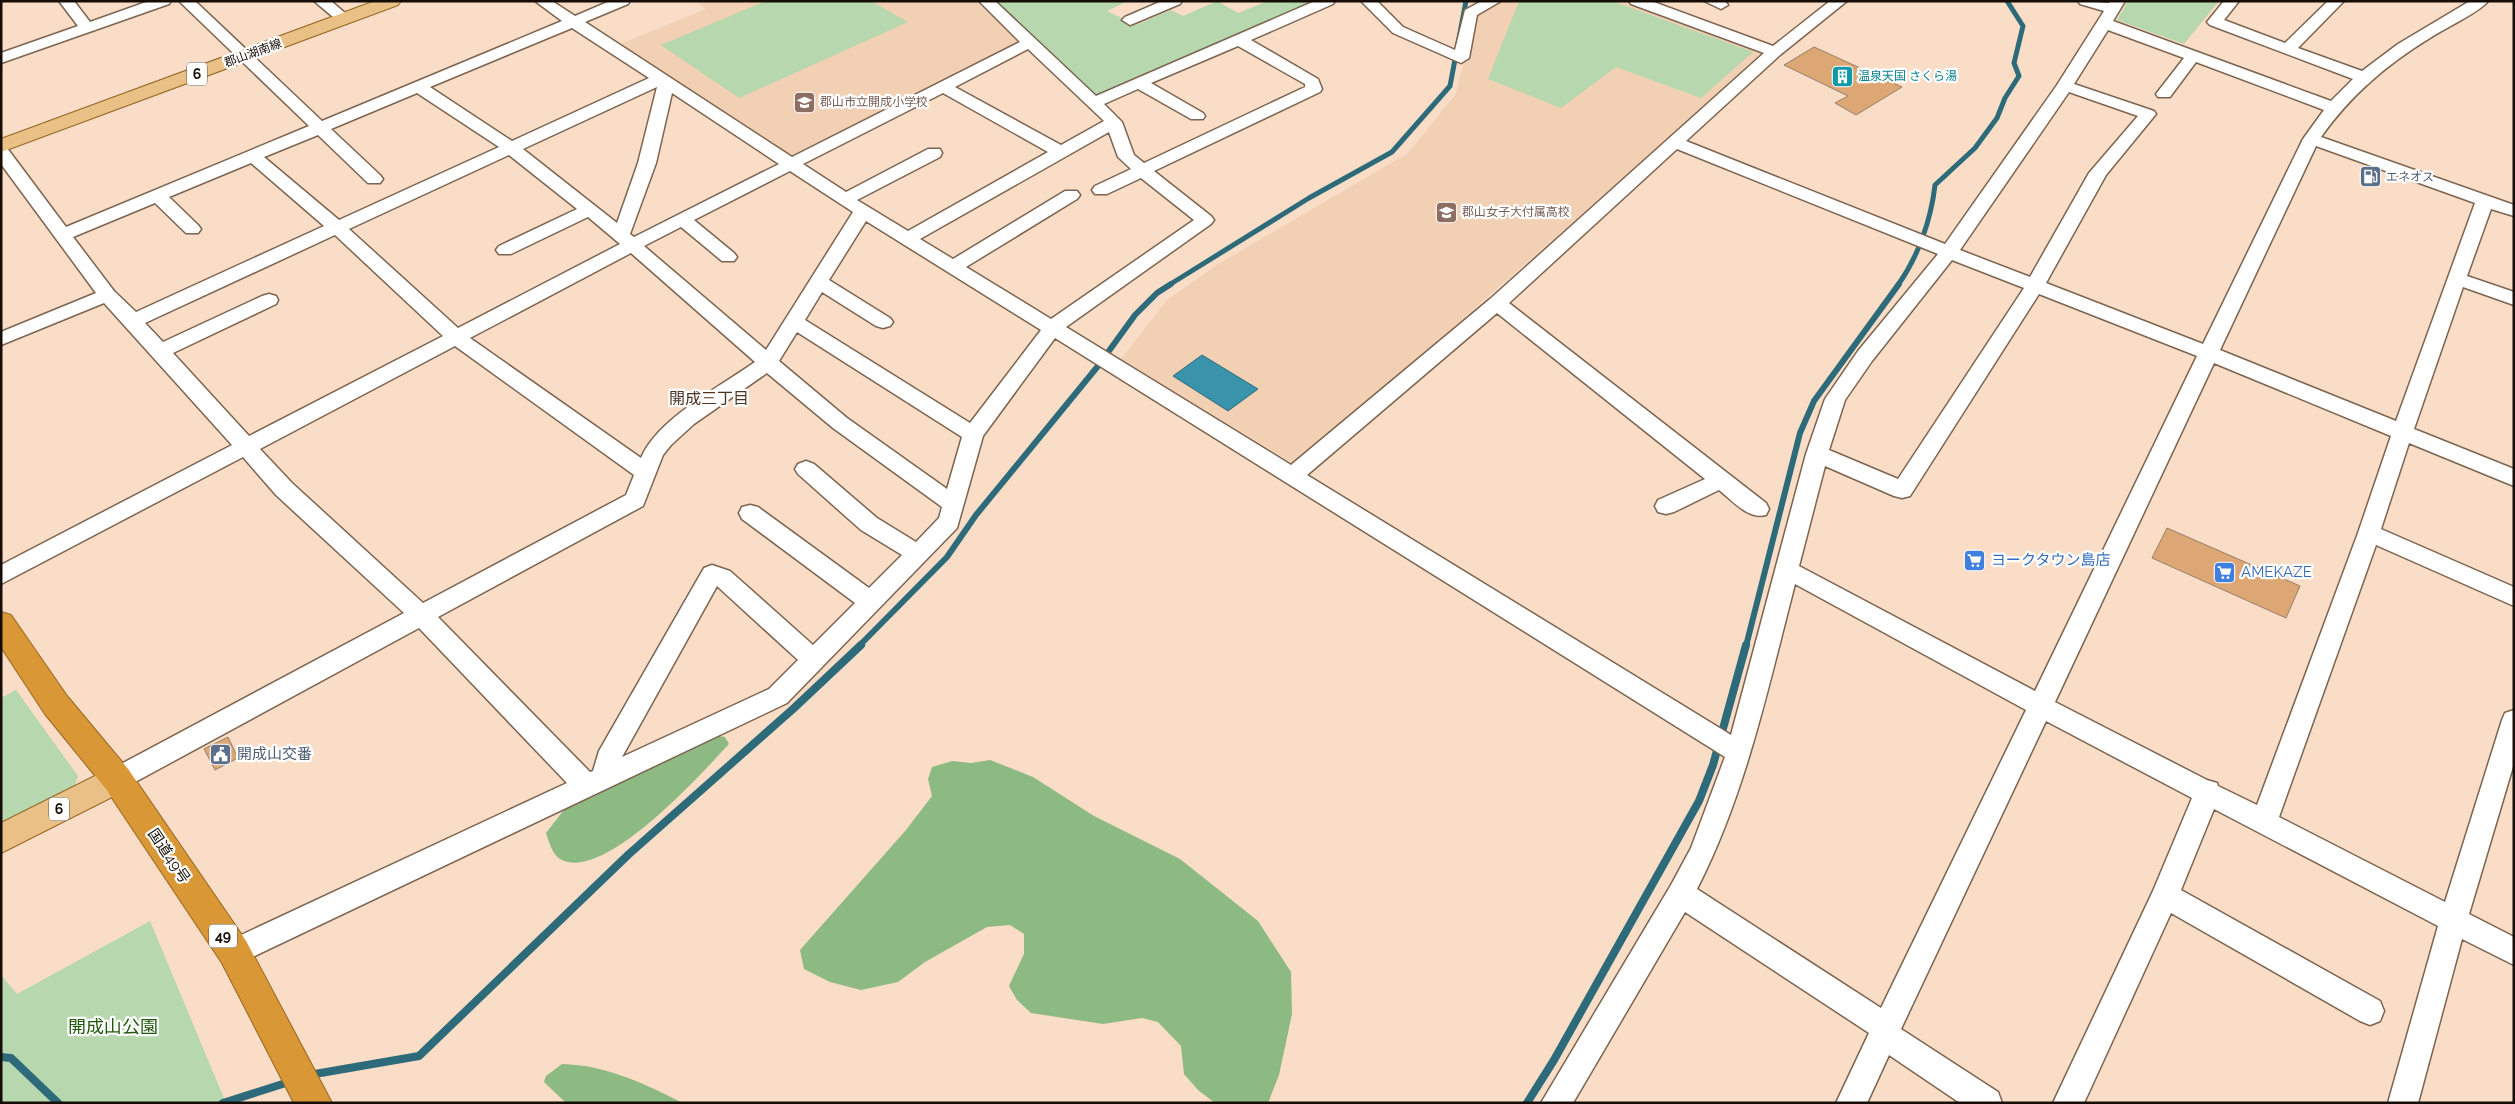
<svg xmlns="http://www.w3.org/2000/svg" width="2515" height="1104" viewBox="0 0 2515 1104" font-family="Raleway,'Noto Sans JP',sans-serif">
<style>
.built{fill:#f2d0b4}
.green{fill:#b7d7ae}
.forest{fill:#8db982}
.water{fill:#3993ab;stroke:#2e6b7a}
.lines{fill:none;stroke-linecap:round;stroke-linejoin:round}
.stream-far2{stroke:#2e6b7a;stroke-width:5}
.stream-far1{stroke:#2e6b7a;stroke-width:6}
.stream{stroke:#2e6b7a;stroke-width:8}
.building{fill:#dca675;stroke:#987f6a}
.minor-casing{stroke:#7c6450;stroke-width:3}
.major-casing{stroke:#956725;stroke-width:2}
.highway-casing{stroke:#956725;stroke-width:2}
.minor{fill:#fff;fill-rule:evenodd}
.major{fill:#e9c186;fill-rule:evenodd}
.highway{fill:#da9735;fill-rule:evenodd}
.labels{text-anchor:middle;stroke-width:4.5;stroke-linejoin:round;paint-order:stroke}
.far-street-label{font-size:12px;fill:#160d06;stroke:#fff}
.far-culture-label{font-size:12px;fill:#0d838f;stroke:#fff;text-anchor:start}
.far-education-label{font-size:12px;fill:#785e54;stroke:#fff;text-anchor:start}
.far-service-label{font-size:12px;fill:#4e5e75;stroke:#fff;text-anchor:start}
.shield{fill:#fff;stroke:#5c5651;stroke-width:1}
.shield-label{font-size:14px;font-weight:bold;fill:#160d06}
.shop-label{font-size:15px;fill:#366cbe;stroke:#fff;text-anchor:start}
.service-label{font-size:15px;fill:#4e5e75;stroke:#fff;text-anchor:start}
.street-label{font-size:15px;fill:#160d06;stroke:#fff}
.neighbourhood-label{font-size:16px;fill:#4c3623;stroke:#fff}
.near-park-label{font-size:18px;fill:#21590c;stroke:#fff}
</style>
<rect width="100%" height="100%" fill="#f9ddc6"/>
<!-- built -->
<path class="built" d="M695,1h281l44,41 -229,117 -173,-114 88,-36z
M1501,1h128l137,51 -470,413 -175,-106 47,-60 52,-36 188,-110 48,-59 19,-80z"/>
<!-- green -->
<path class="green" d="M766,1h105l37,21 -169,76 -78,-53z
M993,1h135l-21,10 29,14 35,-15 12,6 34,-15 21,12 30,-12h54l-224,96 -6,-1z
M1519,1h93l141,51 -52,46 -85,-31 -55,41 -73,-29z
M2128,1h91l-35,43 -67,-24z
M16,690l62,86 -6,18 -71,37v-133z
M150,921l76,182h-225v-128l16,19z"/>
<!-- forest -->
<path class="forest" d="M719,736l6,1 4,7c-28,30 -126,140 -169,115 -8,-5 -11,-18 -14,-26l24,-31z
M990,760l43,17 61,39 86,43 78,62 33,51 1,42 -13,61 -11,28h-53l-17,-13 -14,-16 -3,-28 -23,-24 -16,-4 -39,6 -72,-11 -14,-13 -8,-14 15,-32v-20l-14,-9 -23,2 -62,35 -27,20 -37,8 -31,-8 -26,-13 -4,-19 106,-120 26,-34 -4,-17 4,-12 20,-6 19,2z
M562,1064c44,1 83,20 121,39h-117l-22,-21 2,-6z"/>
<!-- water -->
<path class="water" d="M1202,355l56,34 -30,22 -55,-35z"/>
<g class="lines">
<!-- stream-far2 -->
<path class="stream-far2" d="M1169,285l140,-87 83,-46 58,-66 16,-85
M1898,285c20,-28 33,-65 37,-100l40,-37 22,-30 8,-20 14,-22 -5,-13 9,-37 -16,-25"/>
<!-- stream-far1 -->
<path class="stream-far1" d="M859,646l88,-89 29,-42 122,-149 37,-51 22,-22 14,-9
M1746,646l54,-213 14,-32 85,-117"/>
<!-- stream -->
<path class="stream" d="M1,1057l10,1 47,45
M309,1075l110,-19 210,-202 164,-145 68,-64
M223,1103l69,-22
M1527,1103l27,-43 145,-259 14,-36 33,-120"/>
</g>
<!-- building -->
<path class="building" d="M1814,47l88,40 -46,28 -21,-12 13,-7 -64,-31z
M2167,528l133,58 -14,32 -134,-60z
M228,737l10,21 -23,12 -11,-21z"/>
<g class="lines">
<defs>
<path id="minor" d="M59,1h15l16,21 59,-21h22l-2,3 -168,59v-10l77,-27z
M179,1h16l127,120 240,-100 -27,-20h17l23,15 35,-15h20l-2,3 -43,18 207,135 228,-115 -41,-41h16l101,95 219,-95h20l-2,3 -82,36 67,39 4,10 -2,3 -166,79 57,45 3,4 -3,4 -145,103 225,138 199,-166 274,-246 -133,-49 -2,-3h22l122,45 57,-45h17l-67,54 -94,86 259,103 112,-159 47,-74 -24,-7 -2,-3 31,2 1,-2h15l-12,20 218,80 22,-22 -143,-54 -3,-3 17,-21h15l-15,19 61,23 43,-42h16l-46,47 64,23 36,-27 72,-43h18c-8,11 -45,28 -58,37 -44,27 -79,57 -109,99l193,68v11l-23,-7 -24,67 47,16v13l-51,-18 -49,142 100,40v17l-105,-43 -28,86 133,58v19l-138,-61 -97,272 166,85 57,-182 3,-7 9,-3v53l-45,151 45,23v28l-52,-26 -44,164h-30l50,-177 -224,-117 -33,81 199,111 4,10 -4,10 -10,4 -10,-4 -189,-108 -87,190h-31l100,-212 39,-93 -146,-77 -145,308 97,63 4,11h-42l-71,-48 -22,48h-31l33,-70 -184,-121 -112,191h-32l130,-218 20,-37 34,-91 -670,-419 -72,98 -26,92 -170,175 -543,258 -10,4 -10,-4 -4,-9 4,-9 343,-160 -148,-155 -293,159 -9,3 -9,-3 -4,-8 4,-8 296,-158 -128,-118 -33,-38 -242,127v-19l231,-120 -128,-142 -103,42v-13l95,-39 -95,-129v-17l6,1 59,79 243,-101zM572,28l77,50 -137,63 -82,-54zM2108,30l76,28 -28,36 2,3h12l26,-35 128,48 -21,29 -100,205 -157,-61 60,-108 50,-61 -2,-3 -80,-27zM1238,46l67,38v3l-161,76 -10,-8 -12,-33 -18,-18 34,-15 53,30h12l2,-3 -2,-3 -52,-30zM1028,49l76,72 -43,24 -106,-58zM657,87l-19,76 -21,60 -94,-74zM2069,92l69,24 -49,57 -59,104 -70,-27zM417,93l82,54 -160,73 -75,-63 54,-22 50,48h12l3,-4 -3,-4 -49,-46zM672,93l107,71 -145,73 -4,-3 26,-71zM943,93l105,59 -140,79 -51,-31 83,-43 2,-4 -2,-4h-12l-82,43 -43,-28zM1109,132l9,25 13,12 -36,17 -3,4 3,4h12l34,-16 53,42 -143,99 -85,-52 111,-68 3,-4 -3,-4h-12l-112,68 -33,-20zM2316,146l159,57 -79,218 -176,-71zM1677,149l261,105 -80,97 -33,48 -19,55 -75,281 -424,-260 190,-162 208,166 -47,21 -3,6 3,6 8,2 8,-2 45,-22c13,10 29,30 47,25l3,-6 -3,-6 -257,-200zM509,155l68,54 -78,37 -3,4 3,4h12l77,-37 32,27 -162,84 -109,-99zM251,163l73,63 -188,86 -22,-21 -41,-54 82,-34 31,30h12l3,-4 -3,-4 -29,-28zM790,171l63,41 -87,138 -122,-104 37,-19 41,34h12l3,-4 -3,-4 -40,-33zM866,221l175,109 -71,93 -165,-103 17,-28 54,34 7,2 7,-2 3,-4 -3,-4 -61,-38zM335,235l108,101 -194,100 -76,-83 103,-49 2,-4 -2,-4 -7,-2 -7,2 -99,46 -18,-19zM631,253l124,109c-34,24 -98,57 -114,96l-171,-120zM1952,260l72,28 -126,191 -69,-29 16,-50 27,-39zM2039,294l158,62 -162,335 -236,-125 26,-100 69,30 8,2 8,-2zM797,332l165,105 -15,52 -100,-71 -68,-57zM455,346l179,129 -8,20 -203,108 -131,-120 -32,-34zM2214,363l177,73 -33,97 -101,272 -39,-19 -1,-3 -10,-3 -152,-78zM767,373l66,55 109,79 -3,11 -23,24 -39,-24 -63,-54 -8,-3 -8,3 -3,5 3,5 63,56 41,25 -33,33 -111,-81 -8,-2 -8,2 -3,6 3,6 113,84 -42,42 -83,-74 -18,-6 -8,3 -105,183 -6,20 -3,1 -152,-155 205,-111 20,-51 8,-10 23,-21zM1795,584l231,126 -145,298 -184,-119c49,-96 71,-201 98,-305zM717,586l81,74 -29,29 -147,68z
M314,1h17l21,18 -3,3h-10z
M1162,1h20l-2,3 -45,19 -5,2 -8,-5 3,-3z
M1361,1h16l26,26 52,23 10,-40 17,-9h19l-24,14 -8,43 -8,5 -68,-30z
M1704,1h21l3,4 -7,4z"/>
<path id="major" d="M375,1h26l-3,4 -397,147v-13z
M117,765l11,4 5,10 -5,10 -127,64v-30z"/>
<path id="highway" d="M1,612l10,3 56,81 61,73 118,172 86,162h-38l-72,-140 -116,-174 -61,-75 -44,-67z"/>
</defs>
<!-- minor casing -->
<use href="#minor" class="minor-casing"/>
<!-- major casing -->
<use href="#major" class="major-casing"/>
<!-- highway casing -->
<use href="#highway" class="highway-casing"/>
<!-- minor -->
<use href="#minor" class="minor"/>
<!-- major -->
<use href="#major" class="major"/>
<!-- highway -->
<use href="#highway" class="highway"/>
</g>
<!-- icons -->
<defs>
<symbol id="building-square" viewBox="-11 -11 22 22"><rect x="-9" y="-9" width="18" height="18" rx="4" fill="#0f9aa8" stroke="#fff"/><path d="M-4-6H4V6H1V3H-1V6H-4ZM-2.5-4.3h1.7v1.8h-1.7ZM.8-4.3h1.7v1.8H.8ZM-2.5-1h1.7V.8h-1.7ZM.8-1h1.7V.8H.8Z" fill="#fff"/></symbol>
<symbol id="school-square" viewBox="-11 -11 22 22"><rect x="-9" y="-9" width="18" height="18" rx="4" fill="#8d6e63" stroke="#fff"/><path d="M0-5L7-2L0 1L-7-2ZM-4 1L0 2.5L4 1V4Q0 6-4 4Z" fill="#fff"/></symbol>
<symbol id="fuel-square" viewBox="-11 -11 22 22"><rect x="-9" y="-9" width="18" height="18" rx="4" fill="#5c6f8a" stroke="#fff"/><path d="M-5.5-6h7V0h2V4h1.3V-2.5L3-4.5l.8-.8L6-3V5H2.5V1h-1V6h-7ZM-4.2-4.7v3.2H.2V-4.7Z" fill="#fff"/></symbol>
<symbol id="supermarket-square" viewBox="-11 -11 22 22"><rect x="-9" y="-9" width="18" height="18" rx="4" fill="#3f7fe0" stroke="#fff"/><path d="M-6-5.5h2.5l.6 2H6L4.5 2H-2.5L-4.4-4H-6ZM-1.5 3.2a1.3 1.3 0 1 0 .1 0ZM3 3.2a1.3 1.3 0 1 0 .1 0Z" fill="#fff"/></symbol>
<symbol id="civic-square" viewBox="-11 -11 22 22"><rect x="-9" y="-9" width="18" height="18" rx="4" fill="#5c6f8a" stroke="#fff"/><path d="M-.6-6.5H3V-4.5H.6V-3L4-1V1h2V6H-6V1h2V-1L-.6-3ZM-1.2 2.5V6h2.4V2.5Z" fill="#fff"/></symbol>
</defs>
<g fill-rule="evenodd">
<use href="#building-square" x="1830" y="64" width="25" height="25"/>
<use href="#school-square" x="792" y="90" width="25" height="25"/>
<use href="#fuel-square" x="2358" y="164" width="25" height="25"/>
<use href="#school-square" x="1434" y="200" width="25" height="25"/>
<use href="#supermarket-square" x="1962" y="548" width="25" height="25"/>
<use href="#supermarket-square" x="2212" y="560" width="25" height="25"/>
<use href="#civic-square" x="208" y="742" width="25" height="25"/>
</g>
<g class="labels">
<!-- far-street labels -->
<g class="far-street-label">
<text transform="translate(253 53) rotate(-20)" y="4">郡山湖南線</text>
</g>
<!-- far-culture labels -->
<g class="far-culture-label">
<text x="1858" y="80">温泉天国 さくら湯</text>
</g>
<!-- far-education labels -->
<g class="far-education-label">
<text x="820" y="106">郡山市立開成小学校</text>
<text x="1462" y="216">郡山女子大付属高校</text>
</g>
<!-- far-service labels -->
<g class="far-service-label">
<text x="2386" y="181">エネオス</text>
</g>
<!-- shield labels -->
<g class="shield">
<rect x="187" y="62.5" width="20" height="23" rx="4"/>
<rect x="49" y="797.5" width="20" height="23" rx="4"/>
<rect x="209" y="924.5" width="28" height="23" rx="4"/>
</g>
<g class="shield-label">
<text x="197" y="79">6</text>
<text x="59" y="814">6</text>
<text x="223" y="941">49</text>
</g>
<!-- shop labels -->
<g class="shop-label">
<text x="1991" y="565">ヨークタウン島店</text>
<text x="2241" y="577">AMEKAZE</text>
</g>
<!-- service labels -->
<g class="service-label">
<text x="237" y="759">開成山交番</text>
</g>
<!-- street labels -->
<g class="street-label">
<text transform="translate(169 856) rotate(56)" y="5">国道49号</text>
</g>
<!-- neighbourhood labels -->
<g class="neighbourhood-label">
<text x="709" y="404">開成三丁目</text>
</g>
<!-- near-park labels -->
<g class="near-park-label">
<text x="113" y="1033">開成山公園</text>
</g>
</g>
<!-- border -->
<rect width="2515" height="1104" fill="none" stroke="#160d06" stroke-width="5"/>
</svg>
